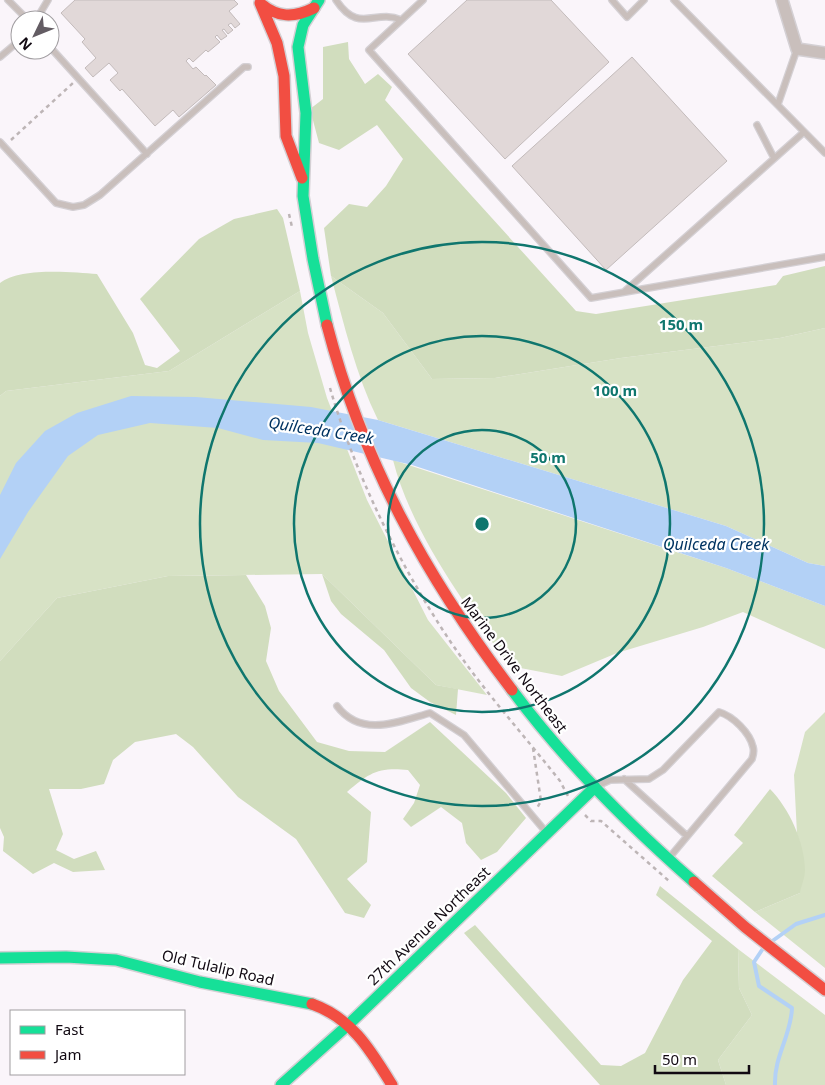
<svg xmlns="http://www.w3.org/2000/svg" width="825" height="1085" viewBox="0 0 825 1085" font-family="'Noto Sans',sans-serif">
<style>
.green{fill:#d7e2c5}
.forest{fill:#d1ddbe}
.water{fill:#b3d1f6}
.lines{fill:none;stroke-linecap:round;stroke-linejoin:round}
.stream{stroke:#b3d1f6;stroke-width:4}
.building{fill:#e1d8d8;stroke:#c3bbbb}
.lane-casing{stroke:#d4d0d4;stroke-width:8}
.street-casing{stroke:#d4d0d4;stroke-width:14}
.fast-casing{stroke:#d4d0d4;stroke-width:14}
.jam-casing{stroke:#d4d0d4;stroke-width:14}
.path{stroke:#bdb5b6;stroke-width:2.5;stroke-dasharray:4 4;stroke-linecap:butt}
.lane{stroke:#c9bfbc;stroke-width:5.5}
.street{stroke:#c9bfbc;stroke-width:11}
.fast{stroke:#16e098;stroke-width:11}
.jam{stroke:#f24e42;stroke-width:11}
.ring{fill:none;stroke:#0f766e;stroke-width:2.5}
.labels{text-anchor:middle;stroke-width:4.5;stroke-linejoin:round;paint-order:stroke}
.street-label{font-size:15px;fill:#110912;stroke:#fff}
.water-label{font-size:16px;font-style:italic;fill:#013361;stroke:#fff}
.centre{fill:#0f766e;stroke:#fff;stroke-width:2.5}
.ring-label{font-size:15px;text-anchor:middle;font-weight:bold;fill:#0f766e;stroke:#fff;stroke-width:4.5;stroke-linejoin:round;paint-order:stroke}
</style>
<rect width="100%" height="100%" fill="#faf5fa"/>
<!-- green -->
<path class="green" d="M331,276l52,37 49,66 63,-1 126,-20 159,-20 45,-10v238l-17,-3 -82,-37 -348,-106c-22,-45 -34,-95 -47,-144z
M300,291l8,42 19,65 40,102 61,120 59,75 -51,-10 -114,-111 -154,2 -111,22 -57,63v-265l6,-5 163,-20z
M393,460l333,108 99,38v43l-82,-37 -40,15 -86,26 -55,23 -52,-10c-44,-59 -99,-135 -117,-206z
M825,712v256l-70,-56 45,-19v-50l-3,-9 -3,-59 11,-43z
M738,949l87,66v70h-99l-8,-25 34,-45 -13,-27z"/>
<!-- forest -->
<path class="forest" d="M348,42l1,17 16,25 13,-10 14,13 -7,13 191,211 20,3 180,-29 7,-9 42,-10v62l-45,10 -159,20 -126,20 -63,1 -49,-66 -52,-37 -7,-48 25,-24 18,3 19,-21 17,-27 -26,-34 -38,25 -20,-7 -9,-34 13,-10v-52z
M277,209l6,9 17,73 -131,80 -163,20 -6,5v-113c20,-16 72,-11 97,-9l36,59 12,32 12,3 23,-17 -40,-52 59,-60 35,-20z
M322,574l114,111 22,4 -2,26 -26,-13 -19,-14 -27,-38 -43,-36 -10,-13z
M246,575l19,31 6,22 -5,33 13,30 38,51 32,9 36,1 45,-30 76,71 20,25 -29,34 -16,8 -15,-17 -4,-20 -21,-16 -30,20 -8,-8 11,-16 6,-18 -12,-15c-30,-3 -39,3 -61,22l24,20 -4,50 -20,17 24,26 -7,13 -19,-5 -49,-74 -58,-42 -45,-50 -17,-13 -41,8 -22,18 -9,24 -23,5h-32l14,45 -7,16 18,9 22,-8 9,19 -32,2 -19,-9 -21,11 -30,-23 1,-14 -4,-9v-167l57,-63 111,-22z
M770,789c19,19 35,54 35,81 0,8 -4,16 -5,23l-45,19 -43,-36 31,-33 -9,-8z
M660,886l78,63 1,39 13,27 -34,45 8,25h-126l-136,-152 11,-8 126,140 20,1 24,-13 38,-73 29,-39 -56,-46z"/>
<!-- water -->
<path class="water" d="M131,396l65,1 115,10 67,13 348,106 82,37 17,3v40l-99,-38 -314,-103 -94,-22 -55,-3 -45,-12 -68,-5 -52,12 -30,21 -40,56 -28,47v-64l16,-32 29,-32 32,-18z"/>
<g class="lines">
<!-- stream -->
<path class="stream" d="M771,942l25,-18 29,-9
M764,947l-10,15 5,24 33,22c-1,28 -18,48 -17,77"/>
</g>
<!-- building -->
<path class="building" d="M75,0h159l4,4 -9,7 11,13 -5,4 -4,-5 -3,2 5,5 -5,4 -4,-5 -2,1 5,6 -6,4 -4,-5 -2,2 5,5 -12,10 -2,-2 -13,12 -4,-4 -3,3 7,8 3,-2 9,9 1,-1 10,10 -37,32 -6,-7 -18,16 -33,-37 -2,2 -10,-11 8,-7 -9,-10 -16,14 -8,-9 11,-10 -14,-16 3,-3 -24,-26z
M467,0h84l58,62 -104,97 -97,-105z
M632,57l95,104 -121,109 -94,-104z"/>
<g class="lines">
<defs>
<path id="lane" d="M8,0l20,20
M336,0c23,35 39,8 65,20
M423,0l-54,50 222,248 234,-41
M612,0l15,17 17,-17
M674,0l151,153
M36,20l12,-20
M50,47l97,107
M0,57l20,-17
M778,104l19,-55
M757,125l17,33
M0,142l56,61 17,4 11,-2 16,-10 144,-128h4
M624,292l180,-160
M337,706c24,32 61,16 93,7l34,22 82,97
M624,779l63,57
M597,786l13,-6 39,-1 14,-9 56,-58c14,4 31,21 34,35 1,3 0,9 -1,12l-83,99"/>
<path id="street" d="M782,0l15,49 28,4"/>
<path id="fast" d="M319,0l-16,25 -5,22 8,66 -3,83 10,63 14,66
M512,690c52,70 116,134 182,192
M0,958l66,-1 50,3 84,22 112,22
M281,1085l67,-60 247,-238"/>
<path id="jam" d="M260,3l17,40 7,33 2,60 16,42
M260,3c17,15 34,15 54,5
M327,325c36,138 99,252 185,365
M694,882l51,45 80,63
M312,1004c40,14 59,47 80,81"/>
</defs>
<!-- lane casing -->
<use href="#lane" class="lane-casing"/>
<!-- street casing -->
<use href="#street" class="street-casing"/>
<!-- fast casing -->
<use href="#fast" class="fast-casing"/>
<!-- jam casing -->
<use href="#jam" class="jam-casing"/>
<!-- path -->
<path class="path" d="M11,140l62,-57
M289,214l3,13
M330,388c25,86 70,178 120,253 33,49 73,93 110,140l8,15
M533,748l8,53 -4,7
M585,815l6,6h10l68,60"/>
<!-- lane -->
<use href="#lane" class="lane"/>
<!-- street -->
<use href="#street" class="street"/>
<!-- fast -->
<use href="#fast" class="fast"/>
<!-- jam -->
<use href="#jam" class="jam"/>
</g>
<!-- distance rings -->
<g class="ring">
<circle cx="482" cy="524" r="94"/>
<circle cx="482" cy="524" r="188"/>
<circle cx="482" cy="524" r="282"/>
</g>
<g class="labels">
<!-- street labels -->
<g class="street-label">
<text transform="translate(514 665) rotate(53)" y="5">Marine Drive Northeast</text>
<text transform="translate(429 926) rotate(-44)" y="5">27th Avenue Northeast</text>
<text transform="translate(218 968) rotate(13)" y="5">Old Tulalip Road</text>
</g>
<!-- water labels -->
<g class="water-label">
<text transform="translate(321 430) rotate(9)" y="6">Quilceda Creek</text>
<text x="716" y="550">Quilceda Creek</text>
</g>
</g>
<circle cx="482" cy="524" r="8" class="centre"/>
<g class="ring-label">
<text x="681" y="330">150 m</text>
<text x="615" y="396">100 m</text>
<text x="548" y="463">50 m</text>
</g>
<!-- legend -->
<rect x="10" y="1010" width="175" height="65" fill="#ffffff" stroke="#a09da0"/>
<rect x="20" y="1026" width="25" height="8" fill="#16e098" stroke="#a09da0"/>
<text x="55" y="1035" font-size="15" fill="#110912">Fast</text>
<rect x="20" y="1051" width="25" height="8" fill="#f24e42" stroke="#a09da0"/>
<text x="55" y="1060" font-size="15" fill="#110912">Jam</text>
<!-- north arrow -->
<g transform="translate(35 35) rotate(227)"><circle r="24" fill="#ffffff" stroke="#a09da0"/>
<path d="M0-4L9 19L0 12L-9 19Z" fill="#635c63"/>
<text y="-8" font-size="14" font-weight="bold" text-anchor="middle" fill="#110912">N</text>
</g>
<!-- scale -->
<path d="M655 1065v8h94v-8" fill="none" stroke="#110912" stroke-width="2.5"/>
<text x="662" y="1065" font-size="15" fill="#110912" stroke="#ffffff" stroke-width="4" paint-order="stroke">50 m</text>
</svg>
